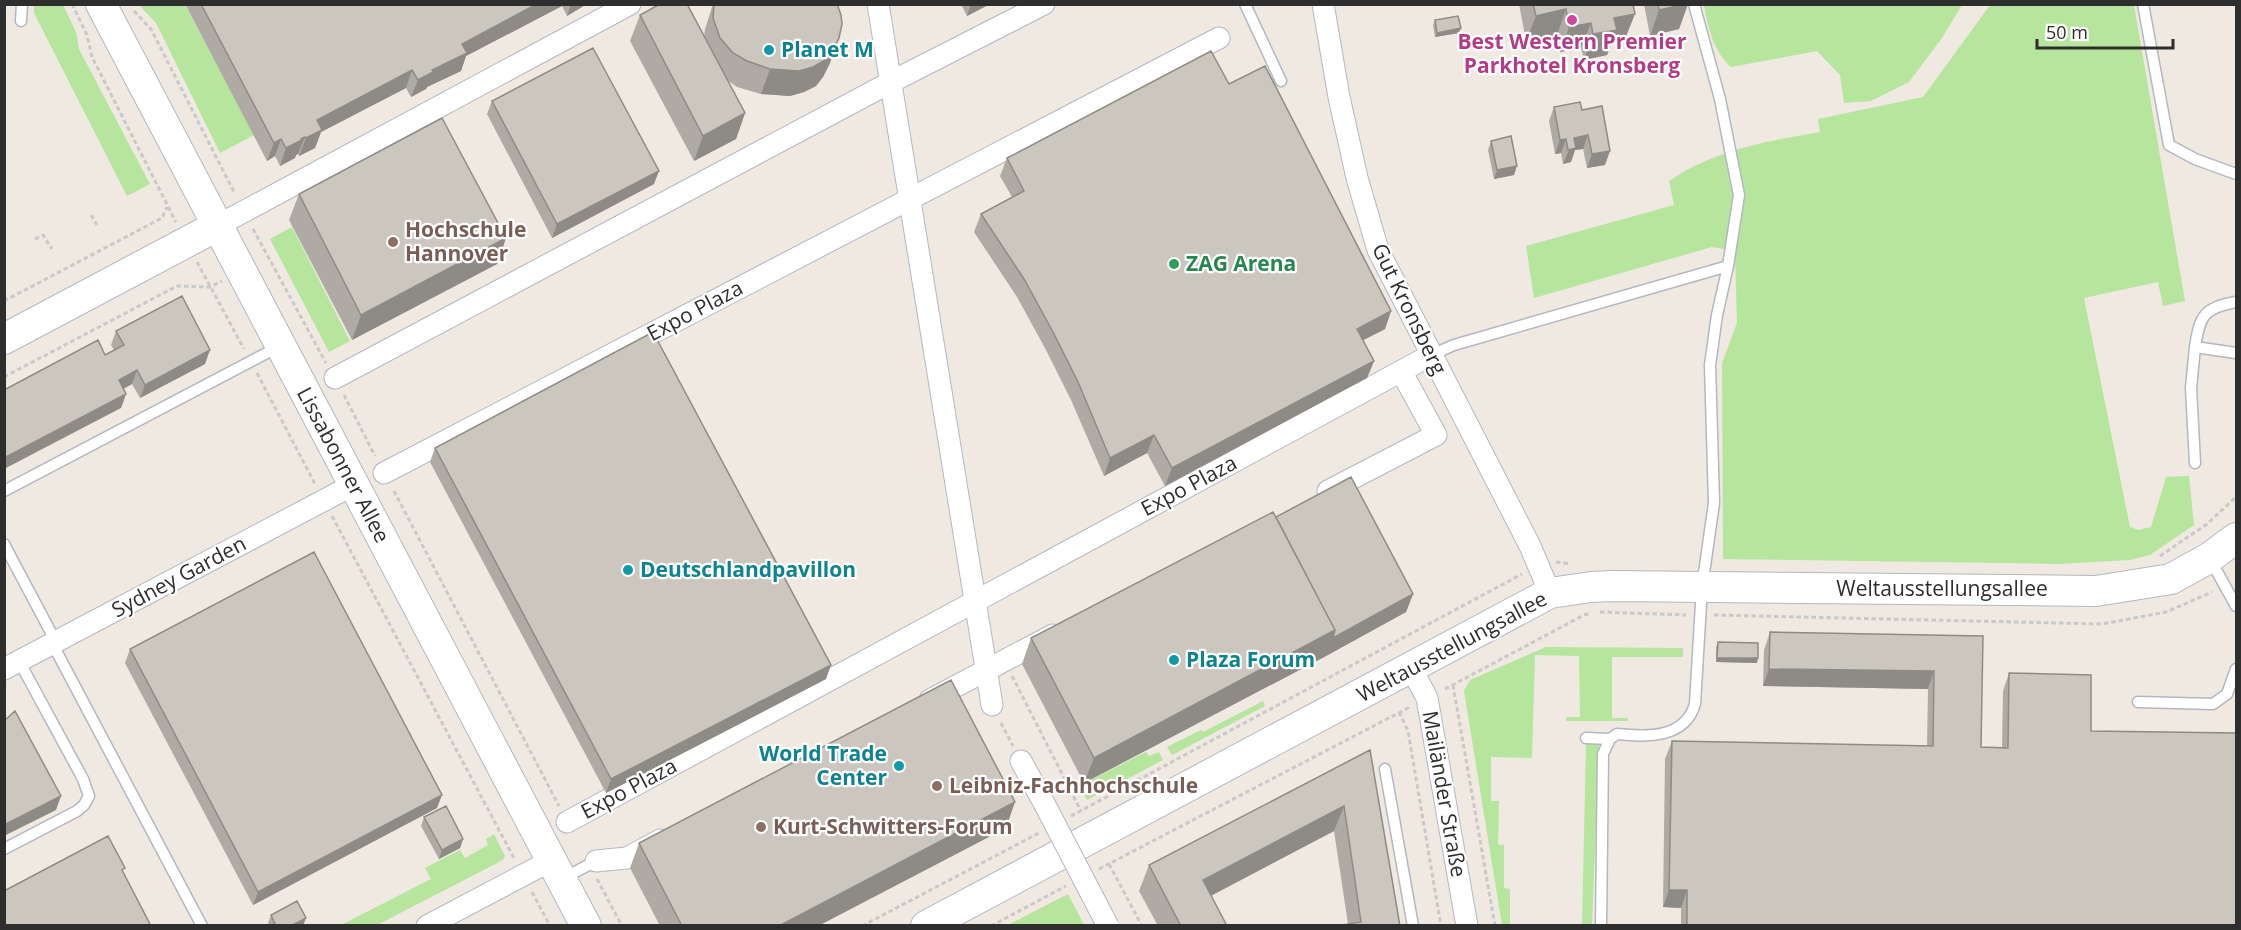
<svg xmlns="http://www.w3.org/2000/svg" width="2241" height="930" viewBox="0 0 2241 930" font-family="'Open Sans',sans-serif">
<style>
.green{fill:#b6e59e}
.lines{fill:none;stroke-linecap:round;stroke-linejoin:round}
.lane-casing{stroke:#b4b7c1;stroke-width:13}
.street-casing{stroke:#b4b7c1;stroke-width:23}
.secondary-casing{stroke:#b4b7c1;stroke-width:32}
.path{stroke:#c9c9c9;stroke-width:3;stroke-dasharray:4.5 3;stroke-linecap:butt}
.lane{stroke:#fff;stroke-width:10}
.street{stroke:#fff;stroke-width:21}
.secondary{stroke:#fff;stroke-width:30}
.street-bridge-casing{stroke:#b4b7c1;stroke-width:23;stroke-linecap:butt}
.street-bridge{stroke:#fff;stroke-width:21}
.wall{fill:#afaba4}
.shaded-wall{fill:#8e8b86}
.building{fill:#cbc7bf;stroke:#8e8b86;stroke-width:1.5}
.hotel-dot{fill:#d1479c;stroke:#fff;stroke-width:2}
.culture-dot{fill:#0f9aa8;stroke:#fff;stroke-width:2}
.education-dot{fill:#8d6e63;stroke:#fff;stroke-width:2}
.leisure-dot{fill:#2e9e5b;stroke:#fff;stroke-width:2}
.labels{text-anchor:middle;stroke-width:4.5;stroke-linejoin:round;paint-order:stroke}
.hotel-label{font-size:21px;font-weight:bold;fill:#b23c85;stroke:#fff}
.culture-label{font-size:21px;font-weight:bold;fill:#0d838f;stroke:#fff;text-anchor:start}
.education-label{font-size:21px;font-weight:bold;fill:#785e54;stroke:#fff;text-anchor:start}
.leisure-label{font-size:21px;font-weight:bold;fill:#27864d;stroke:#fff;text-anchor:start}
.street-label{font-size:21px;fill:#2e2e2e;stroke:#fff}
</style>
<rect width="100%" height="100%" fill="#efe9e1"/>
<!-- green -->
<path class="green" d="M34,5h29l13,27 3,17 71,135 -23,12 -93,-183z
M139,5h46l69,130 -34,18 -64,-130z
M1704,5v-1l258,1 -20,33 -33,44 -38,19 -27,2 -4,-28 -23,-24 -86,16c-18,-17 -23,-39 -27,-62z
M1990,5h144l51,296 -22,5 -5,-24 -74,16 46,229 8,3 13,-3 15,-50 23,-1 5,49 -44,30 -20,5 -70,4 -337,-5 -1,-196 15,-40 -2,-72 -23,-4 -178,51 -8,-52 148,-41 -5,-24c45,-31 98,-40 151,-49l-2,-13 105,-22z
M292,227l58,114 -21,11 -59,-113z
M1546,647l137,1v9h-71v61h16v3h-62v-4h14l-1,-61 -44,-1 -3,103 -41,-1v44h8l-1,44h6v43l6,1v36h-8l-38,-234 6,-11z
M1263,701l2,5 -93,49 -5,-8 34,-17 2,2z
M1586,744h13l-7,181 -10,1z
M1146,752l3,4 10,-4 4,8 -76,40 -8,-14z
M494,834l11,22 -2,4 -126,65h-36l90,-46 -6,-11 35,-18 5,8 23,-13 -2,-6z
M1068,894l16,31h-76z"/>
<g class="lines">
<defs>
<path id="lane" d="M1245,4l36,77
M1694,4l26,95 19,96 -11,71
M2143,4l26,141 26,14 41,15
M21,21l1,-17
M2236,302c-33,6 -36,14 -41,45l41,6
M2195,347l-4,41 4,75
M1431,355l23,-10 274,-79 -11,49 -7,50 4,138 -12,84 -7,117c-10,35 -49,33 -78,30l-7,5 -7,15 -2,172
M4,491l276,-145
M4,544l52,98
M2210,559l26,47
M52,643l150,283
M2138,702l75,2 14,-10 9,-25
M1586,738l24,1
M1385,769l28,157
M4,849l73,-38 7,-6 5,-9 -6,-17 -64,-118
M562,879l34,-18"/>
<path id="street" d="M878,4l114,701
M1323,4l16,93 18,81 21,72 152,296 20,47
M217,226l413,-222
M335,378l556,-296 153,-78
M384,473l835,-435
M1328,491l108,-56 -35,-64
M1410,666l17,32 40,228
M4,669l349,-184
M930,700l123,-65
M1021,761l23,42
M567,822l864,-467
M596,861l31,-3 33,-18
M427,926l125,-66"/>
<path id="secondary" d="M101,4l485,922
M4,339l213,-113
M926,926l624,-333 41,-6 20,-1 485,5 75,-12 38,-21 27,-20"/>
</defs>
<!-- lane casing -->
<use href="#lane" class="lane-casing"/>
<!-- street casing -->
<use href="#street" class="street-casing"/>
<!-- secondary casing -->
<use href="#secondary" class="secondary-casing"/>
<!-- path -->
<path class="path" d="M72,4l15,31 5,22 84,165
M134,11l17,18 84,165
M91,215l6,10
M253,229l73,134
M35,239l8,-4 9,14
M197,262l47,87
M4,301l158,-83 5,-11
M257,373l58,111
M4,377l173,-91 33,1 12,-6
M344,395l31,61
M394,491l165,315
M332,516l183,344
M2160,556l47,-32 29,-27
M1556,562l15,2
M1600,612l86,3
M1714,615l388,9 64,-12 46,-20
M1012,676l69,135
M1453,685l42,241
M1445,689l139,-74 7,-2
M1399,712l9,19 33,195
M1001,723l12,23
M1071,816l451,-242
M1109,864l33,62
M1099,869l311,-162
M597,879l25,47
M532,892l18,34
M862,926l177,-93
M991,926l75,-40"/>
<!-- lane -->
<use href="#lane" class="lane"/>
<!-- street -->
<use href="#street" class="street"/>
<!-- secondary -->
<use href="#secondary" class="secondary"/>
<defs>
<path id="street-bridge" d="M1044,803l64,123"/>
</defs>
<!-- street-bridge casing -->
<use href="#street-bridge" class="street-bridge-casing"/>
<!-- street-bridge -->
<use href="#street-bridge" class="street-bridge"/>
</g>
<!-- wall -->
<path class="wall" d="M185,4h400l-3,3 -15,9 -5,-10 -96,50 -5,15 -34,16 -1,2 -15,8 -5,-9 -85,44 -6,16 -16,8 -1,-2 -2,1 -1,3 -15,8 -5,-10 -8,5z
M713,4l117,59 -7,14 -7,9 -12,6 -14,4 -29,-2 -24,-7 -10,-7 18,33 -9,26 -42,22 -64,-120 10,-26 64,22 1,-8z
M961,4h29l-23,12z
M1519,4h114l-8,35 -13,3 -5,13 -23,5 -3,-12 -21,4 -3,-17 -31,6z
M1644,4h44l-9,25 -29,7z
M1435,20l24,13 -24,4 -2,-12z
M1229,84l162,227 -6,18 -22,11 11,21 -7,17 -202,108 -18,-33 -43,23 -33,-76 -25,-50 -29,-53 -43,-65 7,-18 31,-17 -12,-21 7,-18z
M492,101l162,83 -102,54 -65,-124z
M1554,107l28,3 23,55 -18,3 -4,-19 -8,1 -4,12 -8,2 -2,-11 -6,1 -6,-33z
M1491,141l23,34 -20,4 -6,-29z
M299,194l207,44 -9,26 -145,76 -63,-120z
M116,331l89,33 -65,34 -8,-14 -9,5 3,5 -5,14 -16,-53 9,-5 -3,-5z
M435,448l391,231 -220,114 -176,-331z
M1276,517l137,77 -7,18 -80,44 -242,127 -62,-119 9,-26z
M1770,632l213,4 -2,111h21l1,-56 6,-18 82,58 145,195h-555v-18l-18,-1 2,-148 7,-18 255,5 1,-57 -165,-3 1,-36z
M1718,642l39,21 -41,-1v-15z
M130,649l307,159 -184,97 -128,-242z
M1370,750l30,176 -52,-2 -14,-93 -123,65 16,30h-69l-19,-35 10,-26z
M424,817l39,22 -3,9 -21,11 -18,-33z
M1006,828l-188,98h-158l-30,-58 9,-25z
M271,915l32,11h-36z"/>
<!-- shaded-wall -->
<path class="shaded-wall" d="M537,4h25v2l-96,50 -5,15 -34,16 -1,2 -15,8 7,-17 44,-36z
M571,4h14l-3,3 -15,9z
M971,4h19l-23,12z
M1688,4l-9,25 -29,7 9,-26z
M1566,9l-9,26 -31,6 10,-25z
M1635,14l-10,25 -13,3 -5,13 -23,5 9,-26 21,-16z
M1591,23l-10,25 -21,4 9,-25z
M1461,28l-2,5 -24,4 2,-4z
M839,38l-9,25 -7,14 -7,9 -12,6 -14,4 -29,-2 9,-25z
M412,70l-6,18 -85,44 -6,16 -16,8 7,-18 11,-18z
M745,113l-9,26 -42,22 9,-25z
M1588,135l-5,14 -8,1 -4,12 -8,2 11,-26z
M305,137l-7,17 -2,1 -1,3 -15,8 6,-18z
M281,139l-6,17 -8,5 7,-18z
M1566,139l-5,14 -6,1 5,-14z
M1610,151l-5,14 -18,3 5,-14z
M1517,166l-3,9 -20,4 3,-9z
M659,171l-5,13 -102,54 5,-14z
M506,238l-9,26 -145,76 9,-25z
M1391,311l-6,18 -35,18 7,-18z
M210,350l-5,14 -65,34 5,-13z
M1374,361l-7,17 -202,108 7,-18z
M137,370l-5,14 -18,10 5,-14z
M126,394l-5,14 -117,61v-11z
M1154,435l-7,18 -43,23 6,-18z
M1413,594l-7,18 -80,44 -242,127 10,-25 241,-128z
M1717,658h41l-1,5 -41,-1z
M831,665l-5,14 -220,114 5,-14z
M1769,669l165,2 -6,18 -165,-3z
M442,795l-5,13 -184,97 5,-13z
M61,796l-5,14 -52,26v-11z
M1015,802l-9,26 -188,98h-39z
M1344,806l-10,25 -141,74 10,-25z
M463,839l-3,9 -21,11 3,-9z
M1669,890h18l-6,18 -18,-1z
M306,918l-3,8h-12z"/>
<!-- building -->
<path class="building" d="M201,4h336l-75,40 5,9 -35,17 1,2 -15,8 -6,-10 -95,50 5,10 -16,8 -1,-1 -4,2 1,1 -16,8 -5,-9 -7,4z
M660,4h27l58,109 -42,23 -63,-121z
M714,4h123l4,11 1,9 -3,14 -7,14 -7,8 -12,7 -14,4 -29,-2 -23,-8 -14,-8 -13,-15 -7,-20z
M1533,4h100l2,10 -21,4 3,12 -24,4 -2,-11 -22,4 -3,-18 -30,7z
M1658,4h28l-27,6z
M1458,16l3,12 -24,5 -2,-13z
M593,48l66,123 -102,53 -65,-123z
M1211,51l18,33 36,-18 126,245 -34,18 17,32 -202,107 -18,-33 -44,23 -32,-76 -25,-50 -29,-53 -43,-65 43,-23 -17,-33z
M1580,102l2,8 20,-4 8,45 -18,3 -4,-19 -14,3 2,10 -8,2 -2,-11 -6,1 -6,-33z
M442,118l64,120 -145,77 -62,-121z
M1511,136l6,30 -20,4 -6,-29z
M182,296l28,54 -65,35 -8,-15 -18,10 7,14 -122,64v-68l94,-50 7,15 19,-10 -8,-14z
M653,332l178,333 -220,114 -176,-331z
M1351,477l62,117 -80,44 2,-8 -59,-113z
M1273,512l62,118 -241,128 -63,-120z
M314,552l128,243 -184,97 -128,-243z
M1770,632l213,4 -2,111 27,1 1,-75 82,2v56l145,2v193h-549v-36h-18l3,-149 261,5 1,-75 -165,-2z
M1718,642l40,1v15h-41z
M951,680l64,122 -236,124h-97l-43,-83z
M15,711l46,85 -57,29v-104z
M1370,750l30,176h-63l24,-4 -17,-116 -141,74 24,46h-46l-32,-61z
M446,806l17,33 -21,11 -18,-33z
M108,836l17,32 -3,2 29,56h-145l-2,-4v-31z
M297,901l9,17 -15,8h-15l-5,-11z"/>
<!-- markers -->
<circle class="hotel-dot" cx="1572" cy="20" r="6"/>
<g class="culture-dot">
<circle cx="769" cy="50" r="6"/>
<circle cx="628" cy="570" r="6"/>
<circle cx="1174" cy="660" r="6"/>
<circle cx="899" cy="766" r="6"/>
</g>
<g class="education-dot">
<circle cx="393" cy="242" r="6"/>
<circle cx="937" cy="786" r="6"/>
<circle cx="761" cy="827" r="6"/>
</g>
<circle class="leisure-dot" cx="1174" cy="264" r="6"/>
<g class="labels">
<!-- hotel labels -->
<g class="hotel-label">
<text x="1572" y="49">Best Western Premier<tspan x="1572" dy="24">Parkhotel Kronsberg</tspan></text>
</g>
<!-- culture labels -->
<g class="culture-label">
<text x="781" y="57">Planet M</text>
<text x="640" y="577">Deutschlandpavillon</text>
<text x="1186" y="667">Plaza Forum</text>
<text x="887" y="761" text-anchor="end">World Trade<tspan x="887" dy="24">Center</tspan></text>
</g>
<!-- education labels -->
<g class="education-label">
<text x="405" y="237">Hochschule<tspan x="405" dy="24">Hannover</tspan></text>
<text x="949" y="793">Leibniz-Fachhochschule</text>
<text x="773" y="834">Kurt-Schwitters-Forum</text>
</g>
<!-- leisure labels -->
<g class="leisure-label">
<text x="1186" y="271">ZAG Arena</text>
</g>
<!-- street labels -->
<g class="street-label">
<text transform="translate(1409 309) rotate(64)" y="7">Gut Kronsberg</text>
<text transform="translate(695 311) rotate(-28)" y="7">Expo Plaza</text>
<text transform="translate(343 465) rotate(62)" y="7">Lissabonner Allee</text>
<text transform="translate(1189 486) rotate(-28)" y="7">Expo Plaza</text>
<text transform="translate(179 577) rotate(-28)" y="7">Sydney Garden</text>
<text x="1942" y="596">Weltausstellungsallee</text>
<text transform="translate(1452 647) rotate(-28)" y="7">Weltausstellungsallee</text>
<text transform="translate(629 789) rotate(-28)" y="7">Expo Plaza</text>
<text transform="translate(1444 794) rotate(80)" y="7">Mailänder Straße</text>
</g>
</g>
<!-- border -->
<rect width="2241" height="930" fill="none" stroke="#2e2e2e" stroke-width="12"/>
<!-- scale -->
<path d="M2037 39v9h136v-9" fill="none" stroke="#2e2e2e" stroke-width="3"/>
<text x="2046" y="39" font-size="18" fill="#2e2e2e" stroke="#ffffff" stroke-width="4.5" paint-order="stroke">50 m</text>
</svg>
